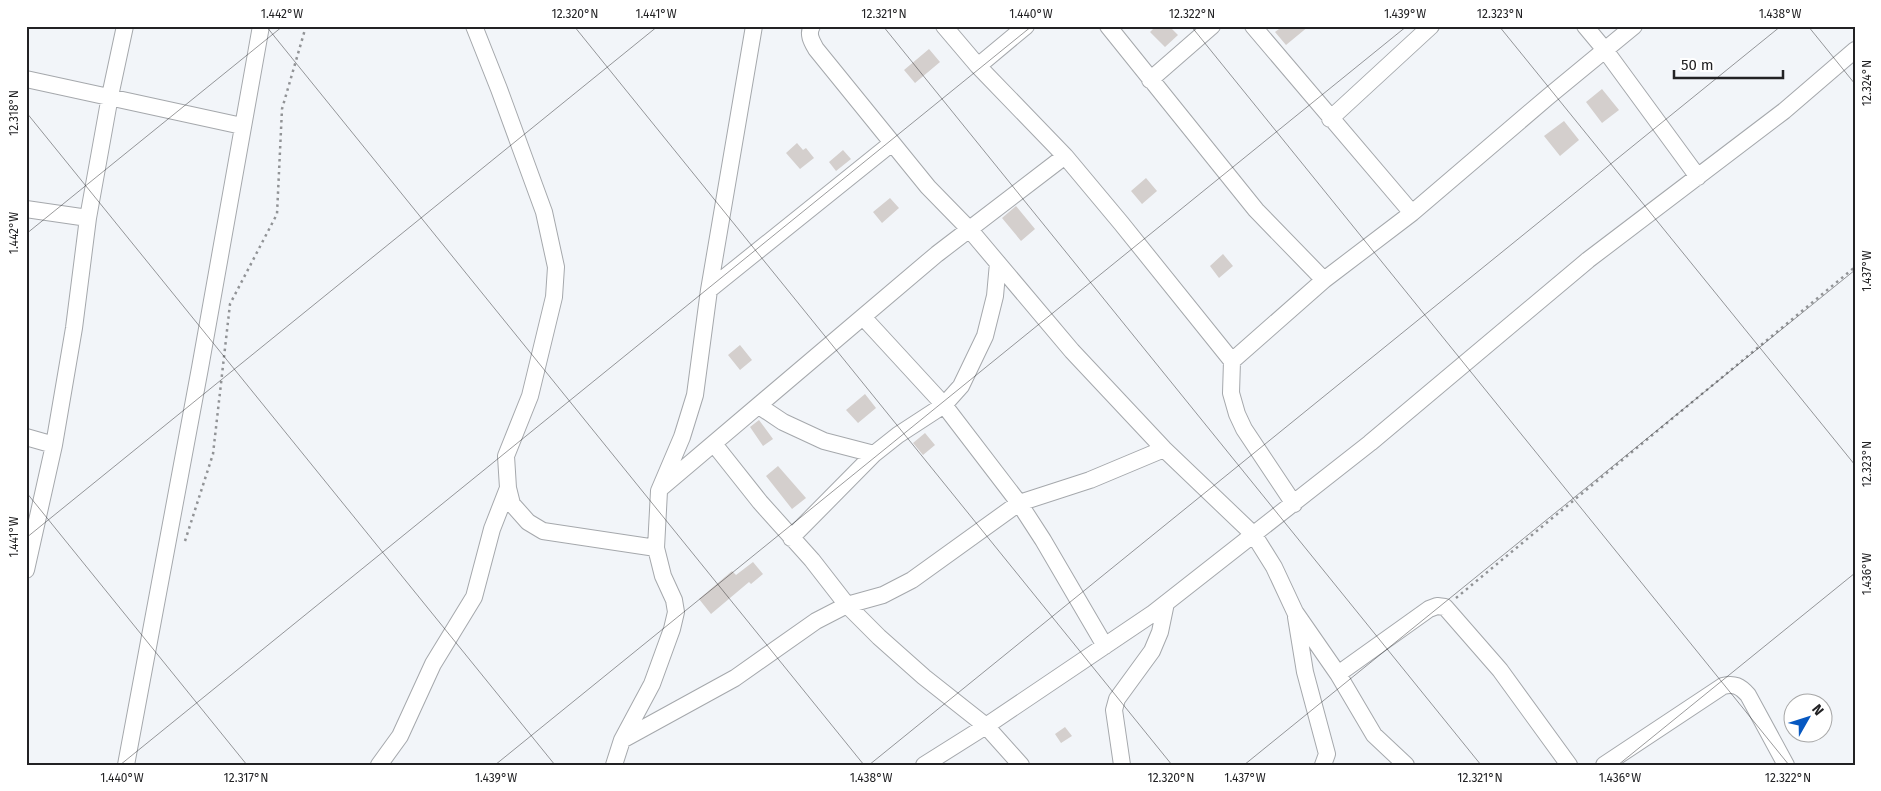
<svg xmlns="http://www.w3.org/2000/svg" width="1881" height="791" viewBox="0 0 1881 791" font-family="'Fira Sans',sans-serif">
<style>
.building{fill:#d4cfcd}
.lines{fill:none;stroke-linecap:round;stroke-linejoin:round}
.minor-casing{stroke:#a5a8ac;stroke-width:18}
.path{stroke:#919396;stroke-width:2.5;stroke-dasharray:2.5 4;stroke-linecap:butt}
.minor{stroke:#fff;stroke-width:16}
.ticks{fill:none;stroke:#222224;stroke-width:1;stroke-opacity:0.45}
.neatline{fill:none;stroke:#222224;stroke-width:2}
.ticks-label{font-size:12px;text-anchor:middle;fill:#222224}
</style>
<rect width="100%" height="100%" fill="#f2f5f9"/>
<!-- building -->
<path class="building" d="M1156,26h13l9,9 -13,12 -15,-15z
M1283,26h26l-23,19 -11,-13z
M929,49l11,13 -25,21 -11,-13z
M1602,89l17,21 -17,13 -16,-21z
M1564,121l15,19 -19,16 -16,-20z
M797,143l6,7 3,-2 8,10 -14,11 -14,-16z
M843,150l8,9 -15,12 -7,-9z
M1146,178l11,13 -15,13 -11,-13z
M890,198l9,10 -17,15 -9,-11z
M1016,206l19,23 -14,12 -19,-23z
M1223,254l10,12 -14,12 -9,-12z
M740,345l12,15 -12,10 -12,-15z
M865,394l11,14 -18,15 -12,-13z
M759,420l14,19 -10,7 -13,-19z
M925,433l10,12 -12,10 -10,-12z
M778,466l28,32 -14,11 -26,-33z
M753,562l10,12 -12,10 -2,-2 -38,32 -12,-15 33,-28 4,4z
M1065,727l7,9 -11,7 -6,-9z"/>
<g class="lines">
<defs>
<path id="minor" d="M474,26l25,63 45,123 12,55 -2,30 -24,99 -24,60 2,32 4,16 16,18 15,9 113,17
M812,26c-5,8 0,16 4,23l112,138 42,43 102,121 92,98 90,86 20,32 21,45 43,62 36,61 32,30
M944,26l34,40 87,90 56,67 111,138 -1,32 6,21 7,15 50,75
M1108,26l148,184 68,70 -92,81
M1253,26l159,187
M1585,26l20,24 93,127
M978,66l48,-40
M26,79l216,47
M1150,80l62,-54
M1330,119l101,-93
M26,209l62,9
M1324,280l88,-67 137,-117 85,-70
M709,290l183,-147
M863,317l81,88 75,98 24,37 62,106
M759,406l24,16 41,19 50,13
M26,437l28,8
M714,444l46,58 52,58 35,45 32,32 45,40 62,49 35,39
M661,488l276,-234 128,-98
M791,538l83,-84 24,-19 46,-30 17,-19 24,-50 10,-40 3,-33
M26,570l28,-125 20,-117 14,-110 22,-122 15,-70
M1296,617l9,55 22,82 -4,11
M1338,674l91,-65 8,-3 8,1 55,63 69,95
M622,740l113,-62 81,-57 31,-16 36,-10 29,-15 107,-77 71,-23 74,-31
M126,765l74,-397 61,-342
M379,765l21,-29 33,-72 41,-67 18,-68 16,-41
M614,765l8,-25 30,-56 20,-55 4,-17 -2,-12 -11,-24 -7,-28 3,-57 23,-54 13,-42 14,-105 45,-264
M924,765l62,-39 166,-112 218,-171 218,-183 196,-149 71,-61
M1122,765l-8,-55 3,-11 35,-48 8,-19 6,-29
M1604,765l119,-79c11,-3 17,0 25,9l38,70"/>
</defs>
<!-- minor casing -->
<use href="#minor" class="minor-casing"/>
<!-- path -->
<path class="path" d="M185,541l28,-87 17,-150 47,-90 5,-105 24,-83
M1456,598l399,-331"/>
<!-- minor -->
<use href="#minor" class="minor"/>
</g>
<!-- ticks -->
<path class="ticks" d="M266,26l598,739M574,26l598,739M883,26l598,739M1191,26l598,739M1499,26l356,439M1808,26l47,58M26,112l529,653M26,234l257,-208M26,492l221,273M26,538l632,-512M120,765l912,-739M495,765l912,-739M869,765l912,-739M1244,765l611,-495M1618,765l237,-192"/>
<!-- border -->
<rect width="1881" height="791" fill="none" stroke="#ffffff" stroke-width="55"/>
<!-- north arrow -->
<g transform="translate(1808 718) rotate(51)"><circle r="24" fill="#ffffff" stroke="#a7a7a7"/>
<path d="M0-4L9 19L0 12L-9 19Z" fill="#0758c1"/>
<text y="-8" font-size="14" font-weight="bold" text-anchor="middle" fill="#222224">N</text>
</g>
<!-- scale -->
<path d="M1674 70v8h109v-8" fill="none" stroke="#222224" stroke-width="2.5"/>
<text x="1681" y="70" font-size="15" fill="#222224" stroke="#ffffff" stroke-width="4" paint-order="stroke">50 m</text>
<rect x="28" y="28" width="1826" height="736" class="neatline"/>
<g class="ticks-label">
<text x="282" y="18">1.442°W</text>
<text x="575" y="18">12.320°N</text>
<text x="656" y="18">1.441°W</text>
<text x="884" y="18">12.321°N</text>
<text x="1031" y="18">1.440°W</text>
<text x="1192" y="18">12.322°N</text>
<text x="1405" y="18">1.439°W</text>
<text x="1500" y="18">12.323°N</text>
<text x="1780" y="18">1.438°W</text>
<text transform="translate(1867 83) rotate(-90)" y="4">12.324°N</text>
<text transform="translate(14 113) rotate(-90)" y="4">12.318°N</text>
<text transform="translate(14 233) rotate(-90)" y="4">1.442°W</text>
<text transform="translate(1867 271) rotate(-90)" y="4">1.437°W</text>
<text transform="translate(1867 464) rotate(-90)" y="4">12.323°N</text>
<text transform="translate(14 537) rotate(-90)" y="4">1.441°W</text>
<text transform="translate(1867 574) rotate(-90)" y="4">1.436°W</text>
<text x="122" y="782">1.440°W</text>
<text x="246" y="782">12.317°N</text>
<text x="496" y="782">1.439°W</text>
<text x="871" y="782">1.438°W</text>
<text x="1171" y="782">12.320°N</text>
<text x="1245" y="782">1.437°W</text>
<text x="1480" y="782">12.321°N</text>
<text x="1620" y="782">1.436°W</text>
<text x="1788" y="782">12.322°N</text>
</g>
</svg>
